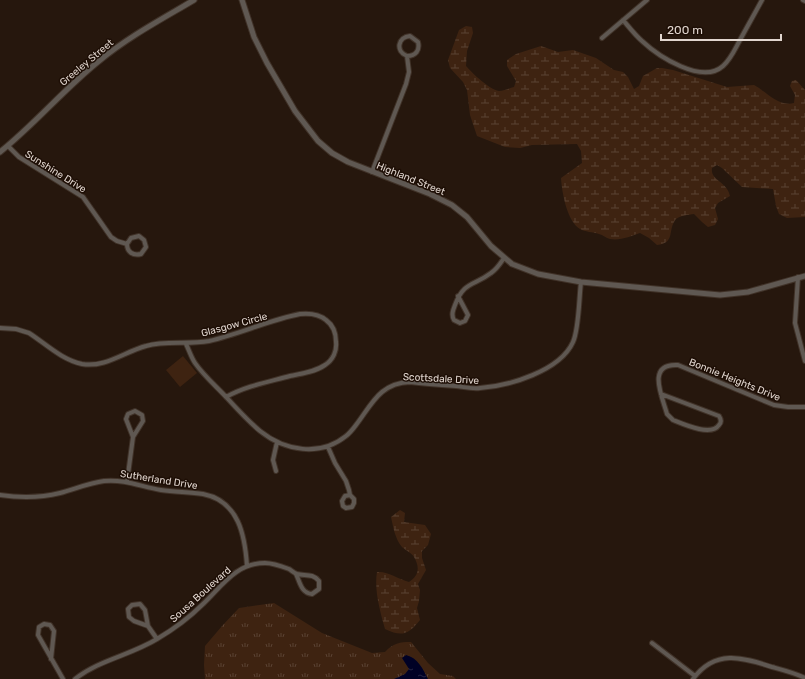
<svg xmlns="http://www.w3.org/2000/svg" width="805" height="679" viewBox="0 0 805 679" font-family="Rubik,sans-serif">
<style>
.grass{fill:url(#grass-tufts)}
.wetland{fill:url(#wetland-marsh)}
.green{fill:#3e2311}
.water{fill:url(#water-ripples)}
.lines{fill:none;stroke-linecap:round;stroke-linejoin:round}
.minor-casing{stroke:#403228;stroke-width:6}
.tertiary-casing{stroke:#403228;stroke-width:7}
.minor{stroke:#5f5852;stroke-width:4}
.tertiary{stroke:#5f5852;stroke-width:5}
.labels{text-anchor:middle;stroke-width:3;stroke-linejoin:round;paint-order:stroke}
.street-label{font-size:10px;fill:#e1d6cf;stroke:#1d0e05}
</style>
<defs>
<pattern id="grass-tufts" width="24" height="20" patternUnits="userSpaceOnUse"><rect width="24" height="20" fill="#3e2311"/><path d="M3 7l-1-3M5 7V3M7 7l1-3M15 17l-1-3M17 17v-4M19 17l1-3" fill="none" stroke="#5a4233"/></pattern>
<pattern id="wetland-marsh" width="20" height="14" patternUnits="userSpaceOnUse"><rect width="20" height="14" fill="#3e2311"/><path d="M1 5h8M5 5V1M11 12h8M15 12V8" fill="none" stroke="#5a4233"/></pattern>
<pattern id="water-ripples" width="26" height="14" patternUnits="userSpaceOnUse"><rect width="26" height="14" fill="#000125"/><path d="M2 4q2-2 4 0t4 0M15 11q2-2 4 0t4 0" fill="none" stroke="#252544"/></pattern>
</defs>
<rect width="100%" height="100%" fill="#26170d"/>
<!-- grass -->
<path class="grass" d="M274,603l48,30 50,20 13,-1c8,-9 15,-10 26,-10l17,21 12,11 13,2 3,3h-251l-1,-14 1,-19 17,-20 17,-18z"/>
<!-- wetland -->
<path class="wetland" d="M466,26l6,1 1,6 -6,18 -1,15c7,8 23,23 33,25 5,0 11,-3 15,-4l2,-6 -9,-15v-6l9,-6 25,-8 17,6 15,-2 23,8 18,12 9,2 5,5 6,12 5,-3 4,-10 14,-8h5l11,2 54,17 27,-2c13,7 24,22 40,18l1,-8 -5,-9 2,-5 4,-1 9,10v127l-18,1 -8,-4 -3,-8 -3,-17 -31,-2 -20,-19 -5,-3 -5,3c-2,13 15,13 18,28l-12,7 -3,5 3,11 -3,6 -7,2 -6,-5 -8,-8c-6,1 -13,1 -18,5 -9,11 0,24 -19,26l-8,-7 -9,-5c-9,3 -20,8 -30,6 -4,-1 -7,-4 -11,-5 -6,-2 -14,-2 -19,-5 -13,-8 -18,-36 -19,-51l21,-15 -1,-12 -4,-7 -45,1 -12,3 -15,-1 -28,-11 -7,-21 -3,-25 -4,-8 -13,-14 -2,-8 11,-30z
M400,510l5,3 -1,9 21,3 6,9 -3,11 -6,6v7l4,12 -8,14 2,6 -1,11 -2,7 3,12c-12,15 -18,17 -35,9 -5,-18 -11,-39 -8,-57 11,-1 21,7 32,10 10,-6 11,-15 5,-25 -3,-5 -8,-6 -12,-10 -7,-8 -9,-21 -11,-30z"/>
<!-- green -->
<path class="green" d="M183,356l14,17 -17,14 -14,-17z"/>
<!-- water -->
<path class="water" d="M406,655c12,3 17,14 22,24h-34l11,-5 4,-5 -7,-11z"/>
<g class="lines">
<defs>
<path id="minor" d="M803,0l2,1
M623,20c6,7 12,15 19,21 16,15 60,44 81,25 8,-7 12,-17 17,-26 7,-13 15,-27 22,-40
M602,38l45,-38
M8,146l11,11 64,40 28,40 6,4 10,3c0,8 6,12 14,10l5,-7 -2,-7 -5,-4 -8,2 -4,6
M372,172l34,-88 3,-12 -2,-16c-12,-5 -9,-19 3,-20l8,6c2,8 -2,14 -11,14
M798,277l-3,46 10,38
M458,296l10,19 -3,6 -5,2 -6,-3c-3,-5 -1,-10 1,-15 9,-24 19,-19 36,-32 6,-4 9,-9 13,-15
M0,328l16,1 13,4c17,11 33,27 53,31 23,4 42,-12 64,-18 20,-6 42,-1 63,-5 31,-7 60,-21 91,-27 10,-1 19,0 26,6 7,5 10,13 10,22 1,9 -3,18 -11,23 -10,7 -24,9 -35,11 -22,6 -44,10 -64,21
M186,344c3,6 5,13 9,19 9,13 22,24 33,36 10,11 20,22 32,32 25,20 60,26 86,5 4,-3 7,-7 10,-11 16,-21 24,-42 54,-43 16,2 31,3 46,4 8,1 16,3 24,2 29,-2 80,-17 93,-46 6,-13 6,-44 8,-60
M661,394l58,22c2,3 3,6 0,9 -8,12 -36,-1 -46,-5l-6,-6c-5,-18 -21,-51 11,-49l96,40 14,2h17
M328,447l7,16 11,18 3,9 1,5 -5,1 -3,5 1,5 3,2 6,-1 2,-4v-4l-4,-4
M276,471l-3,-11 4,-18
M127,482l6,-45 10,-16 -1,-6 -7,-4 -7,3 -2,5 7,18
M0,495c21,3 40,3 60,-2 15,-4 29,-10 44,-12 21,-2 38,6 57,9 14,2 28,2 42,4 36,7 42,42 44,72
M148,626l-14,-5 -5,-4 -1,-8 4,-4 8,-1 5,6 3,16 9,13
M652,643l43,33
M51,659l3,-28 -4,-6 -6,-1 -5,3 -1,8 25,44
M75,679c24,-19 56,-24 82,-40 17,-10 33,-22 46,-35 19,-18 33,-41 62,-41 8,0 16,3 24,6 2,1 5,4 8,5 8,2 16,-1 22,7v8l-7,5c-11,-1 -12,-12 -16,-20
M693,679c22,-30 49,-22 79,-12 11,3 23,6 33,11"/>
<path id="tertiary" d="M242,0l12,37 13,26 28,48 23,30 14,12 16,9 82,32 22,11 15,12 24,29 21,18 26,10 43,8 139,13 28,-3 57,-16
M0,152c35,-28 64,-63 99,-91 29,-24 63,-42 95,-61"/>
</defs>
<!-- minor casing -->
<use href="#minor" class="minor-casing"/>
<!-- tertiary casing -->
<use href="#tertiary" class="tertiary-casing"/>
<!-- minor -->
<use href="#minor" class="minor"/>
<!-- tertiary -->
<use href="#tertiary" class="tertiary"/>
</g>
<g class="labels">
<!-- street labels -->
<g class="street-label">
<text transform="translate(86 62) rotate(-40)" y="4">Greeley Street</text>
<text transform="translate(56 171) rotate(32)" y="4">Sunshine Drive</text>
<text transform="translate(411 178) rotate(22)" y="4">Highland Street</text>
<text transform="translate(234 324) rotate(-15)" y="4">Glasgow Circle</text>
<text transform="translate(441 378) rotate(3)" y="4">Scottsdale Drive</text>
<text transform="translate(735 379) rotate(22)" y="4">Bonnie Heights Drive</text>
<text transform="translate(159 479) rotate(9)" y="4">Sutherland Drive</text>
<text transform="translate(200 594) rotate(-42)" y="4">Sousa Boulevard</text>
</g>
</g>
<!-- scale -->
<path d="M661 34v6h120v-6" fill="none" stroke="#e1d6cf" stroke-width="2"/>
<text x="667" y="34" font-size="12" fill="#e1d6cf" stroke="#1d0e05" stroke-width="3" paint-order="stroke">200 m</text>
</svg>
